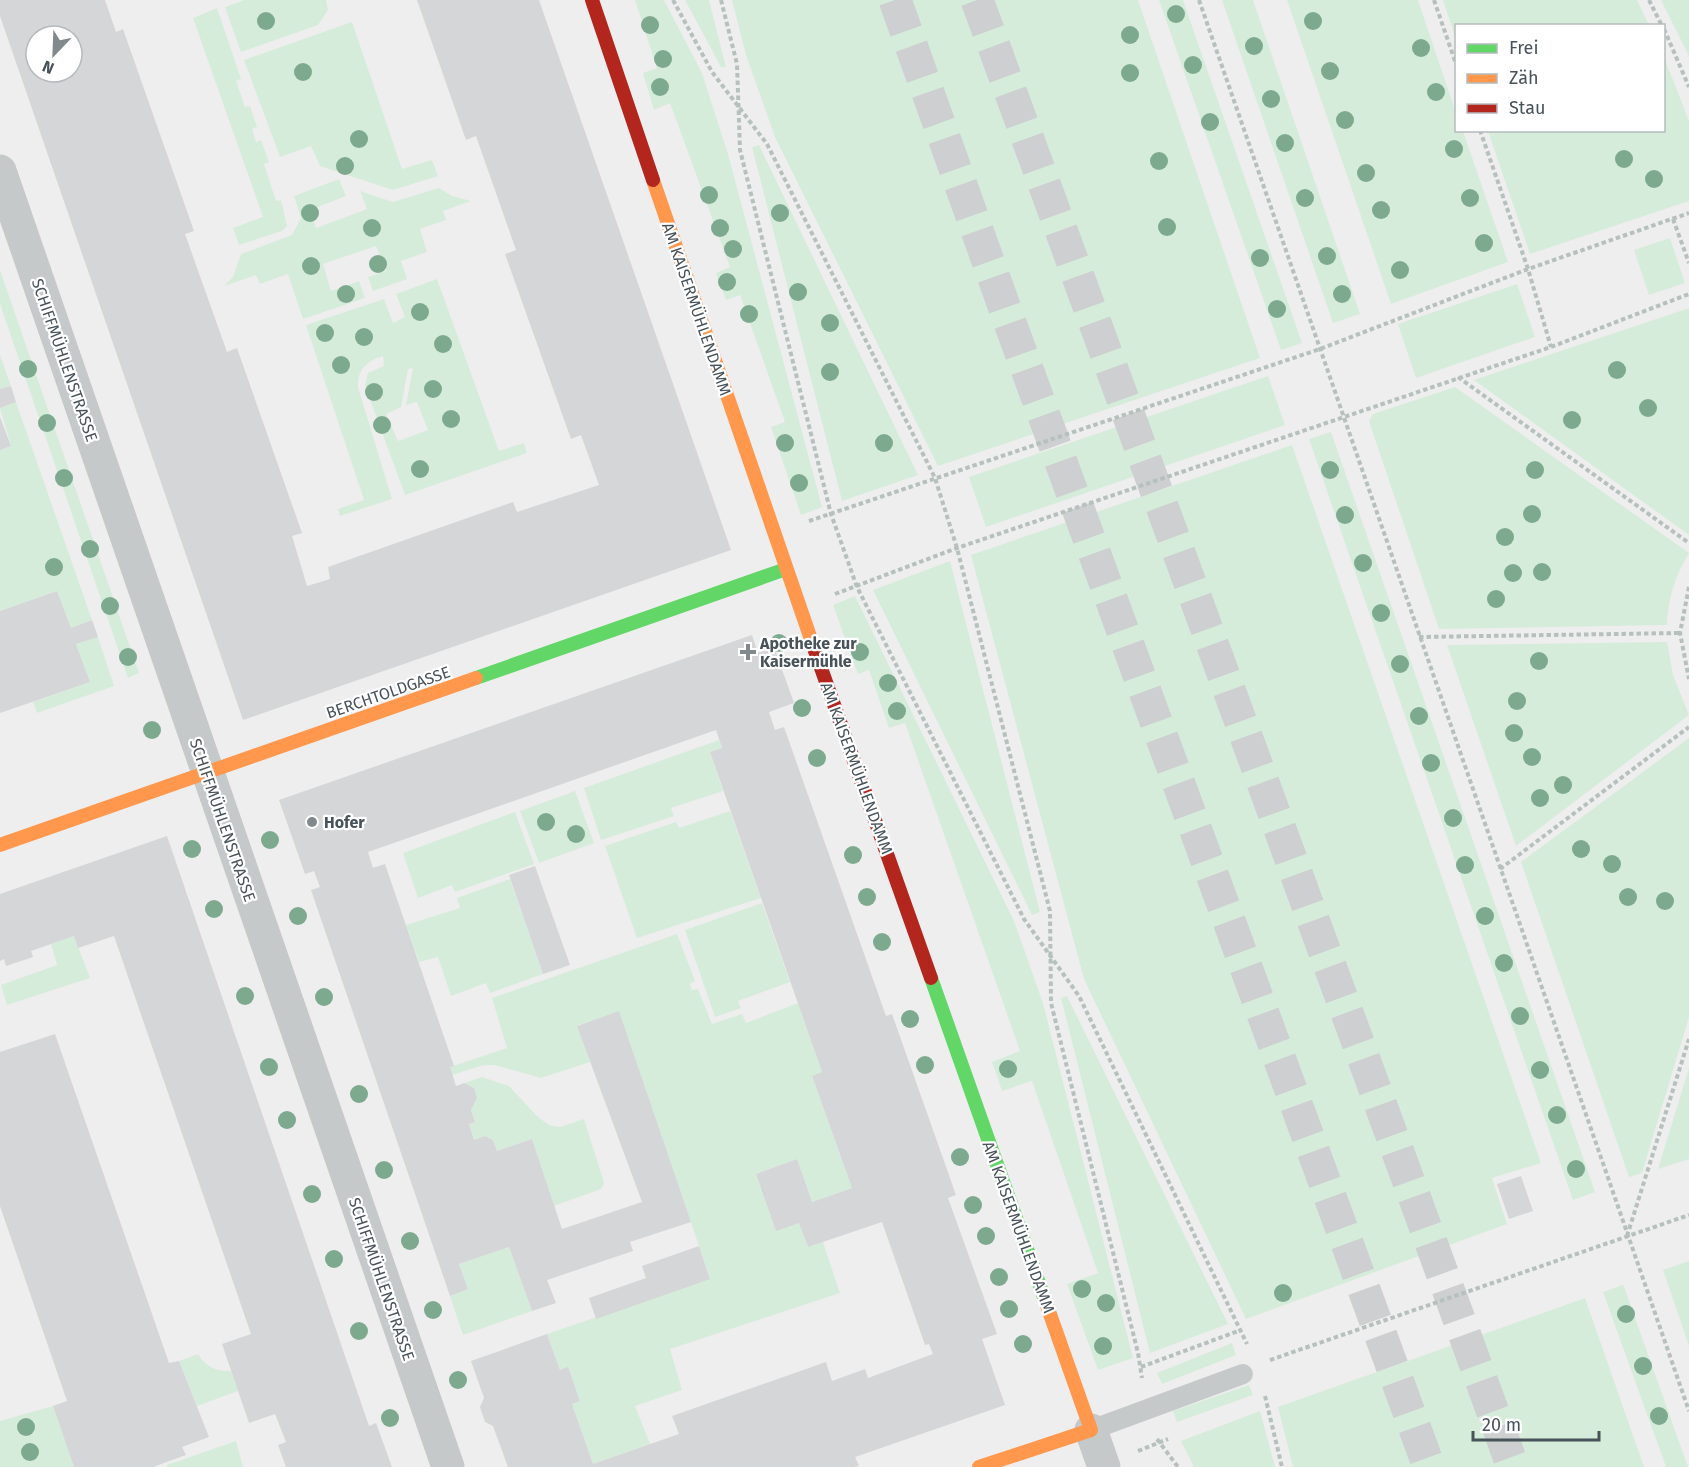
<svg xmlns="http://www.w3.org/2000/svg" width="1689" height="1467" viewBox="0 0 1689 1467" font-family="'Fira Sans',sans-serif">
<style>
.green{fill:#d5ecdb;fill-rule:evenodd}
.building{fill:#d5d6d7;fill-rule:evenodd}
.lines{fill:none;stroke-linecap:round;stroke-linejoin:round}
.highway-tunnel{stroke:#cdcfd0;stroke-width:33;stroke-dasharray:33 16;stroke-linecap:butt}
.path{stroke:#b6c0bc;stroke-width:4;stroke-dasharray:4.5 3;stroke-linecap:butt}
.lane{stroke:#c6c9ca;stroke-width:20}
.street{stroke:#c6c9ca;stroke-width:33}
.fast{stroke:#63d668;stroke-width:14}
.slow{stroke:#ff974d;stroke-width:14}
.jam{stroke:#b3261e;stroke-width:14}
.tree{fill:#7daa8f}
.poi-dot{fill:#82898d;stroke:#fff;stroke-width:2}
.labels{text-anchor:middle;stroke-width:4.5;stroke-linejoin:round;paint-order:stroke}
.street-label{font-size:16px;fill:#475259;stroke:#fff}
.poi-label{font-size:16px;font-weight:bold;fill:#475259;stroke:#fff;text-anchor:start}
</style>
<rect width="100%" height="100%" fill="#efeeee"/>
<!-- green -->
<path class="green" d="M244,0h82l2,10 -10,15 -77,27 -16,-45z
M635,0h29l38,73 26,81 94,353 -21,8 -30,-88 14,-5 -45,-127 -14,5 -10,-27 14,-6 -60,-164 -16,7 -11,-37 14,-5z
M685,0h24l17,67h-5z
M732,0h406l122,358 -322,108 -163,-329 -29,-82z
M1159,0h24l119,343 -21,7z
M1222,0h31l107,314 -27,9z
M1287,0h131l38,113v17l7,1 45,131 -117,42z
M1443,0h194l12,25 -193,1v14z
M1661,0h28v57l-1,-3z
M217,8l24,71 -5,2 9,26 5,-1 7,21 -5,2 4,13 5,-2 8,22 -5,2 12,37 5,-1 6,26 -5,5 -43,14 -6,-17 30,-11 -70,-199z
M352,22l50,147 30,-9 6,16 -45,14 -73,-24 -9,-20 -31,11 -36,-97z
M1664,57l25,64v80l-159,53 -42,-123 176,-1z
M759,145l159,330 -76,26 -90,-354z
M339,179l7,17 -36,14 6,18 51,-19 -7,-18 33,11 46,-14 13,8 19,5 -28,10 3,9 -26,9 7,23 -26,9 6,18 -34,12 -5,-14 18,-6 -10,-25 -53,18 8,27 28,-10 6,17 -56,19 -6,2 -15,-45 -28,10 -4,-9 -32,11 9,-9 8,-23 51,-19 9,-17 -7,-22z
M1670,238l15,45 -36,12 -15,-45z
M0,270l139,403 -11,5 -128,-374z
M437,279l62,172 25,-8 3,10 -122,42 -40,-109 3,-13 16,-7 -1,-10c-16,5 -26,14 -25,31l34,112 -52,17 -2,-7 26,-9 -58,-175 78,-26 9,24 12,-6 -9,-23zM413,368l-7,37 11,-3 11,28 -30,11 -12,-27 15,-7 7,-38z
M1517,284l18,53 -119,41 -18,-54z
M1689,308v227l-215,-155z
M0,355l11,31 -11,3z
M1268,376l17,49 -299,102 -17,-50z
M1455,387l234,166c-14,23 -21,46 -22,72l-228,4 -70,-208 4,-7z
M16,402l76,218 -21,8 -14,-37 -57,20v-161l11,-4 -11,-38z
M1331,432l264,760 -22,8 -264,-761z
M1292,445l249,718 -49,15 15,46 -261,95 -162,-340 -113,-424z
M950,561l90,351 -8,3 -159,-325z
M855,596l159,325 29,82 90,355 -35,12 -31,-86 31,-11 -66,-192 -30,10 -10,-29 28,-11 -115,-328 -16,5 -20,-58 -11,4 -25,-69z
M98,637l16,49 -77,27 -4,-11 57,-20 -14,-38z
M1667,642l6,33 16,40 -173,131 -69,-201z
M1689,738v279l-47,156 -13,4 -108,-315z
M719,740l3,8 -12,4 13,39 -52,17 3,8 -73,24 -17,-52z
M575,791l19,52 -55,20 -19,-52z
M730,811l31,87 -124,40 -32,-92 71,-24 3,6z
M515,812l19,52 -79,28 -3,-7 -34,13 -15,-45z
M510,879l33,95 -53,19 -4,-10 -35,13 -13,-39 -19,5 -13,-37 54,-17 -3,-10z
M762,903l28,79 -52,19 3,7 -26,9 -30,-87z
M677,934l18,47 -5,3 2,6 6,-1 14,35 30,-10 4,9 52,-20 24,69 -10,4 40,112 -40,14 -15,-43 -41,15 20,56 23,-7 9,24 15,-5 17,51 -170,56 12,41 -47,16 15,38 -57,20 -21,-60 8,-3 -12,-33 -8,2 -13,-36 163,-56 -91,-266 -41,13 12,37 -49,16 -46,-13h-11l-32,10 -2,-8 57,-19 -15,-50z
M74,936l16,42 -83,27 -6,-20 56,-20 -6,-21z
M1067,996l161,328 -78,29 -89,-355z
M1689,1068v91l-31,10z
M482,1077l27,9 29,31 11,8 11,2 24,-8 18,57 2,8 -3,5 -47,17 -22,-67 -35,12 -4,-11 -8,-4 -11,4 -5,-16 6,-2 -4,-12 6,-12 -3,-10 -10,-5z
M509,1247l23,64 -69,24 -13,-39 18,-7 -9,-25z
M1689,1261v85l-26,-76z
M1623,1285l1,2 64,180h-22l-63,-175z
M1585,1298l59,169h-351l-15,-60z
M1232,1343l4,12 -74,29 -5,-11z
M198,1354c8,13 17,17 33,17l7,20 -41,15 -18,-45z
M1249,1385l4,10 -76,27 -4,-11z
M53,1406l21,61h-74v-46z
M1260,1411l15,56h-81l-13,-26z
M236,1441l7,26h-76v-2z"/>
<!-- building -->
<path class="building" d="M0,0h105l11,32 7,-3 71,202 -9,3 42,118 10,-4 65,185 -10,3 15,50 23,-7 -2,-12 185,-65 4,10 82,-27 -18,-50 -10,4 -66,-185 11,-4 -40,-114 -10,4 -49,-140h122l192,550 -488,170 -243,-704zM36,36h36v36h-36z
M11,386l5,16 -16,6v-19z
M0,417l11,29 -11,4z
M57,591l14,37 21,-8 6,17 -22,7 14,38 -90,31v-102z
M752,635l6,18 16,-6 20,56 -25,9 6,18 9,-3 102,289 6,-2 64,181 -8,3 49,136 -15,5 23,66 -150,52 4,9 -4,1h-347l-15,-41 -8,-4 -5,-15 4,-9 -13,-37 76,-27 13,36 8,-3 12,34 -8,3 21,60 86,-30 -7,-18 154,-54 6,19 33,-12 3,9 65,-24 -4,-10 -4,1 -43,-123 -74,25 -9,-24 -23,8 -20,-57 41,-15 15,43 40,-14 -40,-112 10,-4 -112,-320 12,-4 -6,-18 -348,122 5,16 12,-4 69,202 -4,1 6,19 8,-3 10,5 3,10 -6,12 4,12 -6,2 5,16 11,-4 8,4 4,11 35,-12 30,90 80,-27 -65,-176 42,-15 72,211 -61,20 3,9 -86,29 9,23 -24,8 -23,-64 -50,17 9,25 -18,7 -139,-406 9,-3 -6,-16 -9,3 -26,-74z
M167,836l202,590 7,-3 16,44h-106l-8,-22 8,-3 -11,-28 -26,9 -27,-79 29,-10 -137,-398 -36,12 -4,-12 -43,15 2,6 -27,9 -2,-7 -4,2v-67z
M535,866l35,99 -27,9 -34,-99z
M55,1034l114,329 10,-2 30,76 -27,10 4,8 -33,12h-79l-21,-61 14,-5 -67,-195v-154z
M1521,1176l12,35 -24,8 -12,-35z
M699,1246l11,33 -114,40 -7,-21 57,-20 -4,-12z"/>
<g class="lines">
<!-- highway-tunnel -->
<path class="highway-tunnel" d="M895,0l114,320 420,1147
M977,0l536,1467"/>
<!-- path -->
<path class="path" d="M673,0l39,72 55,72 168,334 22,70 93,363 1,92 87,350 4,25
M721,0l16,64 3,86 91,364 26,73 167,332 55,77 168,348
M1199,0l490,1411
M1434,0l22,64
M1649,0l13,26
M1664,29l25,58
M1480,130l48,139 23,78
M1673,219l16,44
M1458,377l231,166
M809,521l511,-172 208,-80 161,-56
M1689,587l-9,46 9,46
M835,594l122,-46 594,-201 138,-53
M1419,637l261,-4
M1500,869l189,-142
M1627,1236l62,-197
M1270,1360l419,-145
M1141,1367l100,-37
M1265,1396l17,71
M1157,1439l21,28
M1138,1451l30,-12"/>
<!-- lane -->
<path class="lane" d="M1091,1430l152,-56"/>
<!-- street -->
<path class="street" d="M0,171l448,1296
M1091,1430l13,37"/>
<!-- fast -->
<path class="fast" d="M476,678l310,-109
M931,978l114,322"/>
<!-- slow -->
<path class="slow" d="M653,180l162,471
M0,845l476,-167
M979,1467l112,-37 -46,-130"/>
<!-- jam -->
<path class="jam" d="M592,0l61,180
M815,651l116,327"/>
</g>
<!-- trees -->
<g class="tree">
<circle cx="1176" cy="14" r="9"/>
<circle cx="266" cy="21" r="9"/>
<circle cx="1313" cy="21" r="9"/>
<circle cx="650" cy="25" r="9"/>
<circle cx="1130" cy="35" r="9"/>
<circle cx="1254" cy="46" r="9"/>
<circle cx="1421" cy="48" r="9"/>
<circle cx="663" cy="59" r="9"/>
<circle cx="1193" cy="65" r="9"/>
<circle cx="1330" cy="71" r="9"/>
<circle cx="303" cy="72" r="9"/>
<circle cx="1130" cy="73" r="9"/>
<circle cx="660" cy="87" r="9"/>
<circle cx="1436" cy="92" r="9"/>
<circle cx="1271" cy="99" r="9"/>
<circle cx="1345" cy="120" r="9"/>
<circle cx="1210" cy="122" r="9"/>
<circle cx="359" cy="139" r="9"/>
<circle cx="1285" cy="143" r="9"/>
<circle cx="1454" cy="149" r="9"/>
<circle cx="1624" cy="159" r="9"/>
<circle cx="1159" cy="161" r="9"/>
<circle cx="345" cy="166" r="9"/>
<circle cx="1366" cy="173" r="9"/>
<circle cx="1654" cy="179" r="9"/>
<circle cx="709" cy="195" r="9"/>
<circle cx="1305" cy="198" r="9"/>
<circle cx="1470" cy="198" r="9"/>
<circle cx="1381" cy="210" r="9"/>
<circle cx="310" cy="213" r="9"/>
<circle cx="780" cy="213" r="9"/>
<circle cx="1167" cy="227" r="9"/>
<circle cx="372" cy="228" r="9"/>
<circle cx="720" cy="228" r="9"/>
<circle cx="1484" cy="243" r="9"/>
<circle cx="733" cy="249" r="9"/>
<circle cx="1327" cy="256" r="9"/>
<circle cx="1260" cy="258" r="9"/>
<circle cx="378" cy="264" r="9"/>
<circle cx="311" cy="266" r="9"/>
<circle cx="1400" cy="270" r="9"/>
<circle cx="727" cy="282" r="9"/>
<circle cx="798" cy="292" r="9"/>
<circle cx="346" cy="294" r="9"/>
<circle cx="1342" cy="294" r="9"/>
<circle cx="1277" cy="309" r="9"/>
<circle cx="420" cy="312" r="9"/>
<circle cx="749" cy="314" r="9"/>
<circle cx="830" cy="323" r="9"/>
<circle cx="325" cy="333" r="9"/>
<circle cx="364" cy="337" r="9"/>
<circle cx="443" cy="344" r="9"/>
<circle cx="341" cy="365" r="9"/>
<circle cx="28" cy="369" r="9"/>
<circle cx="1617" cy="370" r="9"/>
<circle cx="830" cy="372" r="9"/>
<circle cx="433" cy="389" r="9"/>
<circle cx="374" cy="392" r="9"/>
<circle cx="1648" cy="408" r="9"/>
<circle cx="451" cy="419" r="9"/>
<circle cx="1572" cy="420" r="9"/>
<circle cx="47" cy="423" r="9"/>
<circle cx="382" cy="425" r="9"/>
<circle cx="785" cy="443" r="9"/>
<circle cx="884" cy="443" r="9"/>
<circle cx="420" cy="469" r="9"/>
<circle cx="1330" cy="470" r="9"/>
<circle cx="1535" cy="470" r="9"/>
<circle cx="64" cy="478" r="9"/>
<circle cx="799" cy="483" r="9"/>
<circle cx="1532" cy="514" r="9"/>
<circle cx="1345" cy="515" r="9"/>
<circle cx="1505" cy="537" r="9"/>
<circle cx="90" cy="549" r="9"/>
<circle cx="1363" cy="563" r="9"/>
<circle cx="54" cy="567" r="9"/>
<circle cx="1542" cy="572" r="9"/>
<circle cx="1513" cy="573" r="9"/>
<circle cx="1496" cy="599" r="9"/>
<circle cx="110" cy="606" r="9"/>
<circle cx="1381" cy="613" r="9"/>
<circle cx="779" cy="643" r="9"/>
<circle cx="860" cy="652" r="9"/>
<circle cx="128" cy="657" r="9"/>
<circle cx="1539" cy="661" r="9"/>
<circle cx="1400" cy="664" r="9"/>
<circle cx="888" cy="683" r="9"/>
<circle cx="1517" cy="701" r="9"/>
<circle cx="802" cy="708" r="9"/>
<circle cx="897" cy="711" r="9"/>
<circle cx="1419" cy="716" r="9"/>
<circle cx="152" cy="730" r="9"/>
<circle cx="1514" cy="733" r="9"/>
<circle cx="1532" cy="757" r="9"/>
<circle cx="817" cy="758" r="9"/>
<circle cx="1431" cy="763" r="9"/>
<circle cx="1563" cy="785" r="9"/>
<circle cx="1540" cy="798" r="9"/>
<circle cx="1453" cy="818" r="9"/>
<circle cx="546" cy="822" r="9"/>
<circle cx="576" cy="834" r="9"/>
<circle cx="270" cy="840" r="9"/>
<circle cx="192" cy="849" r="9"/>
<circle cx="1581" cy="849" r="9"/>
<circle cx="853" cy="855" r="9"/>
<circle cx="1612" cy="864" r="9"/>
<circle cx="1465" cy="865" r="9"/>
<circle cx="867" cy="897" r="9"/>
<circle cx="1628" cy="897" r="9"/>
<circle cx="1665" cy="901" r="9"/>
<circle cx="214" cy="909" r="9"/>
<circle cx="298" cy="916" r="9"/>
<circle cx="1485" cy="916" r="9"/>
<circle cx="882" cy="942" r="9"/>
<circle cx="1504" cy="963" r="9"/>
<circle cx="245" cy="996" r="9"/>
<circle cx="324" cy="997" r="9"/>
<circle cx="1520" cy="1016" r="9"/>
<circle cx="910" cy="1019" r="9"/>
<circle cx="925" cy="1065" r="9"/>
<circle cx="269" cy="1067" r="9"/>
<circle cx="1008" cy="1069" r="9"/>
<circle cx="1540" cy="1070" r="9"/>
<circle cx="359" cy="1094" r="9"/>
<circle cx="1557" cy="1115" r="9"/>
<circle cx="287" cy="1120" r="9"/>
<circle cx="960" cy="1157" r="9"/>
<circle cx="1576" cy="1169" r="9"/>
<circle cx="384" cy="1170" r="9"/>
<circle cx="312" cy="1194" r="9"/>
<circle cx="973" cy="1205" r="9"/>
<circle cx="986" cy="1236" r="9"/>
<circle cx="410" cy="1241" r="9"/>
<circle cx="334" cy="1259" r="9"/>
<circle cx="999" cy="1277" r="9"/>
<circle cx="1082" cy="1289" r="9"/>
<circle cx="1283" cy="1293" r="9"/>
<circle cx="1106" cy="1303" r="9"/>
<circle cx="1009" cy="1309" r="9"/>
<circle cx="433" cy="1310" r="9"/>
<circle cx="1626" cy="1314" r="9"/>
<circle cx="359" cy="1331" r="9"/>
<circle cx="1023" cy="1344" r="9"/>
<circle cx="1103" cy="1346" r="9"/>
<circle cx="1643" cy="1366" r="9"/>
<circle cx="458" cy="1380" r="9"/>
<circle cx="1659" cy="1416" r="9"/>
<circle cx="390" cy="1418" r="9"/>
<circle cx="26" cy="1427" r="9"/>
<circle cx="30" cy="1452" r="9"/>
</g>
<!-- markers -->
<g class="poi-dot">
<path d="M745 643h6v6h6v6h-6v6h-6v-6h-6v-6h6z"/>
<circle cx="312" cy="822" r="6"/>
</g>
<g class="labels">
<!-- street labels -->
<g class="street-label">
<text transform="translate(697 309) rotate(71)" y="6">AM KAISERMÜHLENDAMM</text>
<text transform="translate(65 360) rotate(71)" y="6">SCHIFFMÜHLENSTRASSE</text>
<text transform="translate(388 692) rotate(-19)" y="6">BERCHTOLDGASSE</text>
<text transform="translate(857 768) rotate(70)" y="6">AM KAISERMÜHLENDAMM</text>
<text transform="translate(223 820) rotate(71)" y="6">SCHIFFMÜHLENSTRASSE</text>
<text transform="translate(1019 1227) rotate(70)" y="6">AM KAISERMÜHLENDAMM</text>
<text transform="translate(382 1279) rotate(71)" y="6">SCHIFFMÜHLENSTRASSE</text>
</g>
<!-- poi labels -->
<g class="poi-label">
<text x="760" y="649">Apotheke zur<tspan x="760" dy="18">Kaisermühle</tspan></text>
<text x="324" y="828">Hofer</text>
</g>
</g>
<!-- legend -->
<rect x="1455" y="24" width="210" height="108" fill="#ffffff" stroke="#b5babd" stroke-width="1.5"/>
<rect x="1467" y="44" width="30" height="9" fill="#63d668" stroke="#b5babd" stroke-width="1.5"/>
<text x="1509" y="54" font-size="18" fill="#475259">Frei</text>
<rect x="1467" y="74" width="30" height="9" fill="#ff974d" stroke="#b5babd" stroke-width="1.5"/>
<text x="1509" y="84" font-size="18" fill="#475259">Zäh</text>
<rect x="1467" y="104" width="30" height="9" fill="#b3261e" stroke="#b5babd" stroke-width="1.5"/>
<text x="1509" y="114" font-size="18" fill="#475259">Stau</text>
<!-- north arrow -->
<g transform="translate(54 54) rotate(203)"><circle r="28" fill="#ffffff" stroke="#b5babd" stroke-width="1.5"/>
<path d="M0-4.5L10 22L0 15L-10 22Z" fill="#82898d"/>
<text y="-9" font-size="16" font-weight="bold" text-anchor="middle" fill="#475259">N</text>
</g>
<!-- scale -->
<path d="M1473 1431v9h126v-9" fill="none" stroke="#475259" stroke-width="3"/>
<text x="1482" y="1431" font-size="18" fill="#475259" stroke="#ffffff" stroke-width="4.5" paint-order="stroke">20 m</text>
</svg>
